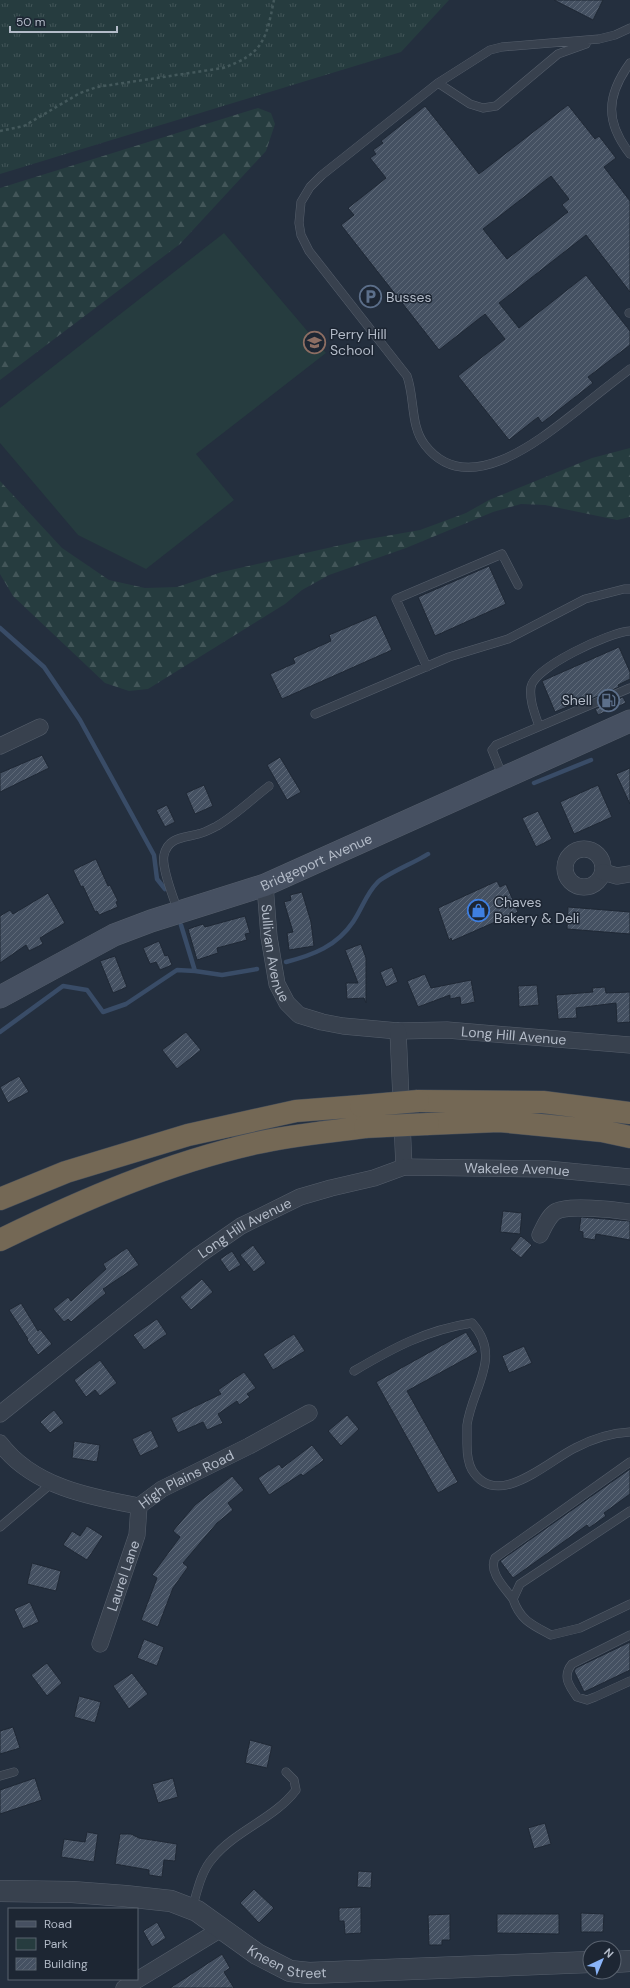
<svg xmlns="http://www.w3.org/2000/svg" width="630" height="1988" viewBox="0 0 630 1988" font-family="'DM Sans',sans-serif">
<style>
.grass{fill:url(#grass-tufts)}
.forest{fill:url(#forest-firs)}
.park{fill:#263c3f}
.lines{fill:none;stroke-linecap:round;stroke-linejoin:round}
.stream{stroke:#394c67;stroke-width:4.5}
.building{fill:url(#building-hatch);stroke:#1f2835;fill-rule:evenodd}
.service-casing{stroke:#565f6c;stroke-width:9}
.minor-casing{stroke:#565f6c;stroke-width:17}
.tertiary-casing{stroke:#565f6c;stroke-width:22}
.secondary-casing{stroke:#565f6c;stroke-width:23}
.motorway-casing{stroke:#434c59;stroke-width:23}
.path{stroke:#44595c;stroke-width:2.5;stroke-dasharray:3 3;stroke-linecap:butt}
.service{stroke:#38414e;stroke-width:8}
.minor{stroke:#38414e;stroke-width:16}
.tertiary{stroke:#38414e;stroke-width:21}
.secondary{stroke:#465061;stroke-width:22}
.motorway{stroke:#746855;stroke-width:22}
.motorway-bridge-casing{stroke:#434c59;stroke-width:23;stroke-linecap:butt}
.motorway-bridge{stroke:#746855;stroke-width:22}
.labels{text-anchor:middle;stroke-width:3;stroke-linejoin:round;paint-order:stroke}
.poi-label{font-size:14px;fill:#b4bcc9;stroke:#1d2633;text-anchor:start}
.street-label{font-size:14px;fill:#b4bcc9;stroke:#1d2633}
</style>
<defs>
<pattern id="grass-tufts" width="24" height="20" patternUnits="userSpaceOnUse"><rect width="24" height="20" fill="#263c3f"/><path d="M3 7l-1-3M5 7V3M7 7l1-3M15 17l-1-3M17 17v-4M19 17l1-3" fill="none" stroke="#435659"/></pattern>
<pattern id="forest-firs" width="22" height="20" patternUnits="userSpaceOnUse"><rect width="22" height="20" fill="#263c3f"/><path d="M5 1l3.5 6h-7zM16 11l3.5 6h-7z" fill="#435659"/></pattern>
<pattern id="building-hatch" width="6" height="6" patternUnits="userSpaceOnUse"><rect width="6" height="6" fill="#455162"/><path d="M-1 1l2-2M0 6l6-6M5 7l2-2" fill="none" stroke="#5d6877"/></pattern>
</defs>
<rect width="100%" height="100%" fill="#242f3e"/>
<!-- grass -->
<path class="grass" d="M0,0h449l-48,52 -401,122z"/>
<!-- forest -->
<path class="forest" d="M258,108l13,5 4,11 -9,27 -86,93 -180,136v-192z
M630,448v69l-13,3 -72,-15 -24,-1 -28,8 -87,36 -77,27 -27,15 -17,14 -137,85 -19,2 -24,-8 -92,-87 -13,-22v-93l62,67 47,32 36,8 32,-1 45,-15 141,-32 57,-10 46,-17 23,-13 103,-42z"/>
<!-- park -->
<path class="park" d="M224,233l102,120 -130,101 38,46 -88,69 -68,-34 -78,-92v-35z"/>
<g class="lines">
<!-- stream -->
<path class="stream" d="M0,628l44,39 36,53 74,135 3,24 8,10
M534,783l57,-23
M181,925l14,46
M286,962c27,-7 51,-16 67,-40 9,-13 13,-28 24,-39 7,-8 39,-21 51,-29
M0,1032l63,-46 24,4 16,22 23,-8 51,-34 18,1 27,4 35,-6"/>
</g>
<!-- building -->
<path class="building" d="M554,0h49l-10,20z
M568,105l27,34 4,-3 17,22 -12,9 26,34v91l-44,-57 -87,68 20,25 67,-53 44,56v14l-42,32 5,6 -51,40 -4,-6 -29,23 -51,-64 47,-37 -20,-25 -46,36 -98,-125 13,-10 -6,-7 38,-30 -16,-20 6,-4 -3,-4 10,-7 -2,-2 44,-35 54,68zM551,176l18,23 -7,6 6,7 -61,47 -24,-30z
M489,566l17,38 -71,32 -17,-39z
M376,615l16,35 -110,49 -12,-25 25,-11 -2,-5 38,-17 -2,-6z
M619,647l11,25v7l-12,6 1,2 -28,12 -1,-2 -35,15 -13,-31z
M623,697l3,6 -28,12 -3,-6z
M42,755l7,13 -49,24v-19z
M280,757l21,35 -14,8 -20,-35z
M630,768v36l-14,-30z
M204,785l9,21 -18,8 -9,-21z
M598,785l14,32 -38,17 -14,-32z
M167,805l8,17 -10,5 -9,-17z
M538,811l14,28 -16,8 -14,-29z
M96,859l12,27 2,-1 8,16 -2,1 2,5 -19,8 -2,-4 -2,1 -12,-26 -2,1 -8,-17z
M497,881l3,6 6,-3 12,28 -66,29 -1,-3 -2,2 -11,-32z
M302,892l9,30 3,24 -25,4 -2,-17 6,-1 -9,-30 7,-2 -1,-5z
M48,893l17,30 -25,15 3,6 -14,7 -3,-6 -26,18v-47l10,-6 3,4z
M568,907l62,5v22l-63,-5z
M245,916l5,17 -5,1 2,6 -30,8 1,5 -21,7 -9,-31 15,-5 2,3z
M159,941l6,15 3,-1 4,10 -12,5 -4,-8 -6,2 -7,-16z
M361,944l5,14v45l-2,-5 -17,1 -1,-16h12l-13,-33z
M115,956l12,31 -14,6 -13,-32z
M392,967l6,15 -12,5 -6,-15z
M425,974l6,14 40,-8 4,22 -14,3 -1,-8 -10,2v-4l-32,12 -11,-26z
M537,985l2,20 -20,2 -1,-21z
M605,987l1,6 24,-1v30l-13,1 -1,-20 -40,5 1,10 -19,1 -2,-24 37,-3 -1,-4z
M186,1032l15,18 -24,19 -15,-19z
M19,1076l10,16 -21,11 -8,-16z
M503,1211l19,2 -2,21 -20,-2z
M581,1217l49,4v19l-34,-6 -1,6 -12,-2v-6l-4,-1z
M521,1236l11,9 -11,13 -11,-9z
M253,1245l13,18 -12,9 -14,-17z
M127,1248l12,17 -36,24 3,4 -35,29 -3,-3 -4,3 -11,-13 15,-12 3,4 35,-32 -3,-5z
M232,1251l9,14 -12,7 -9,-13z
M202,1279l11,13 -22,18 -11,-13z
M21,1303l17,28 2,-2 12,15 -14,11 -11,-15 1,-1 -19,-29z
M157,1319l10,15 -23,16 -11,-15z
M466,1332l12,20 -71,39 51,91 -20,11 -62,-111z
M294,1334l11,17 -32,19 -10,-16z
M524,1346l8,17 -23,10 -7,-17z
M100,1360l17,23 -17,13 -5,-6 -9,7 -12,-17z
M244,1372l12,16 -9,6 3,3 -11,8 -2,-4 -19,13 5,9 -16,7 -4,-8 -25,11 -7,-15 50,-24 -3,-4z
M54,1410l10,13 -14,10 -10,-11z
M347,1415l12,14 -18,17 -13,-15z
M151,1430l8,17 -19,9 -8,-17z
M74,1441l26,4 -3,17 -25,-4z
M312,1445l12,15 -21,16 -2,-2 -32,21 -11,-17 21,-14 3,4z
M630,1469v25l-26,19 2,3 -17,12 -2,-3 -74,53 -13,-17z
M232,1476l12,14 -16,13 5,7 -16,13 -34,40 5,4 -15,21 -15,39 -17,-7 16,-42 -5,-3 28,-38 -7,-6 22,-26z
M87,1526l16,10 -16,24 -24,-15 9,-14 8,5z
M32,1563l29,8 -5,20 -29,-7z
M30,1602l9,20 -16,7 -9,-20z
M144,1639l20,8 -7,19 -20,-8z
M630,1642v28l-46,22 -10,-21 2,-3z
M47,1663l15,20 -15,13 -16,-21z
M132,1673l16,21 -19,15 -16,-23z
M79,1696l22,6 -6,21 -21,-6z
M13,1727l7,21 -20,6v-23z
M250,1740l22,6 -5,22 -22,-5z
M35,1778l7,22 -42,14v-24z
M173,1778l5,19 -20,6 -6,-19z
M545,1823l6,21 -17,5 -6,-21z
M87,1832l11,2 -4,28 -33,-5 3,-18 21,3z
M120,1834h11l8,4 38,6 -2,17 -11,-1 -2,17 -13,-2v-5l-34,-6z
M358,1871l14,1 -1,16 -14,-1z
M254,1889l20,19 -15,15 -19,-20z
M361,1907v26l-16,1 -1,-13h-5v-13z
M581,1913l23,1 -1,18h-22z
M450,1914v26h-8v5h-13l-1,-30z
M497,1914h62v20l-62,-1z
M157,1922l9,16 -14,9 -9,-16z
M222,1954l8,14 -6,4 10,16h-64z"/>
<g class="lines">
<defs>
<path id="service" d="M630,28l-15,7 -16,4 -97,8 -12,3 -52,33 -116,92 -12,12 -9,15 -2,21 2,12 8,16 98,125c8,22 3,50 18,69 42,55 115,-5 153,-35 17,-14 35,-28 52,-41
M630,63c-24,33 -25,59 0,91
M438,83l32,21 13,4 13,-2 62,-52 28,-10
M629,313h1
M427,667l-31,-68 106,-45 16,31
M315,714l134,-57 59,-18 77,-40 39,-10h6
M539,726c-4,-12 -10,-26 -8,-39 3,-20 79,-55 99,-56
M503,777l-11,-27 4,-5 134,-57
M178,912c-4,-14 -17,-44 -14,-57 4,-18 20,-17 34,-21 6,-1 13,-5 19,-8 19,-11 35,-27 52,-40
M354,1371c39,-23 72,-41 118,-48 31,34 0,65 -5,102 0,6 0,13 0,19 0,8 1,19 5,26 25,41 76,-9 103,-22 17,-9 36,-15 55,-16
M630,1511l-110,73 -7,15c7,21 19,26 38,36l29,-7 50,-24
M0,1527l52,-44
M513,1599c-8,-11 -25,-27 -18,-41l135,-96
M630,1635l-58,29c-10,12 -3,22 5,33l10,3 8,-3 35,-16
M0,1776l14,-4
M192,1909c5,-17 9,-38 21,-51 23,-28 61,-39 83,-68l-2,-10 -8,-8"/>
<g id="minor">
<path d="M0,746l40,-19"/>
<circle cx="584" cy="868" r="19"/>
<path d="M603,872l14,4 13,-2"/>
<path id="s1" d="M265,885l4,52 8,47 10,19 12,12 23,7 21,4 55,5 49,-1 183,15"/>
<path d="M398,1031l6,136"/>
<path d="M540,1235c4,-8 8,-18 15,-23 11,-8 61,-2 75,0"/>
<path id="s2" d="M0,1414l199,-159 42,-29 59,-29 31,-9 43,-10 30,-11 143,2 83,8"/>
<path id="s3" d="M0,1443c32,43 89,54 139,63l23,-17 87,-43 60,-33"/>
<path id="s4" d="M100,1644l37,-109 2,-29"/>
<path d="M124,1988l97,-59"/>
</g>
<g id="tertiary">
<path id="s5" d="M0,1891l72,1 53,4 46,5 26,10 60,43 33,17 19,2 281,-11"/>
<path d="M614,1962l16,-1"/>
</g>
<g id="secondary">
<path id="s6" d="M0,997l114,-62 37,-14 114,-36 365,-164"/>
</g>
<path id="motorway" d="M418,1101l125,1 87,11
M428,1124l71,-3 103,10 28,6
M0,1199l66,-27 122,-37 108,-24 65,-5
M0,1240c82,-40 167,-77 257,-97 35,-8 72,-11 108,-16"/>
</defs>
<!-- service casing -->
<use href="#service" class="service-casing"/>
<!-- minor casing -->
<use href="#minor" class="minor-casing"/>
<!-- tertiary casing -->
<use href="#tertiary" class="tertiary-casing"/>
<!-- secondary casing -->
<use href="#secondary" class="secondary-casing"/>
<!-- motorway casing -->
<use href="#motorway" class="motorway-casing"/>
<!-- path -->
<path class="path" d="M0,131l24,-5 56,-33 17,-6 126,-19c40,-14 43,-28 51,-68"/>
<!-- service -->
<use href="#service" class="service"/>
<!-- minor -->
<use href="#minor" class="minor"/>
<!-- tertiary -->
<use href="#tertiary" class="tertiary"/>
<!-- secondary -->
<use href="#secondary" class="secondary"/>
<!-- motorway -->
<use href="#motorway" class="motorway"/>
<defs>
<path id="motorway-bridge" d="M361,1106l57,-5
M365,1127l63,-3"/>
</defs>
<!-- motorway-bridge casing -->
<use href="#motorway-bridge" class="motorway-bridge-casing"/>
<!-- motorway-bridge -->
<use href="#motorway-bridge" class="motorway-bridge"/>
</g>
<!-- icons -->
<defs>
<symbol id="parking-ring" viewBox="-11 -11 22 22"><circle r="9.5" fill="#1d2633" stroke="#5c6f8a" stroke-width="1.5"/><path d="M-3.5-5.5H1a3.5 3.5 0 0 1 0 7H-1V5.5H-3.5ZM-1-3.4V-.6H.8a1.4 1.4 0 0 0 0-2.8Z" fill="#5c6f8a"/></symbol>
<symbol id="school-ring" viewBox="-11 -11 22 22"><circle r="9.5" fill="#1d2633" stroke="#8d6e63" stroke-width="1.5"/><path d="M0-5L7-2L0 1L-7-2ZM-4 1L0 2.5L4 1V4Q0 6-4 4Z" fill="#8d6e63"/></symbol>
<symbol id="fuel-ring" viewBox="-11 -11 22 22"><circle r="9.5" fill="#1d2633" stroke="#5c6f8a" stroke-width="1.5"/><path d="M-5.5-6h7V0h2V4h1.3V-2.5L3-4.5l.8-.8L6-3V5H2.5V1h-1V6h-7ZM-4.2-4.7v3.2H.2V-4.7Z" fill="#5c6f8a"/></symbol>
<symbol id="shop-ring" viewBox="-11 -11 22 22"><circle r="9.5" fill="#1d2633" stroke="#3f7fe0" stroke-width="1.5"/><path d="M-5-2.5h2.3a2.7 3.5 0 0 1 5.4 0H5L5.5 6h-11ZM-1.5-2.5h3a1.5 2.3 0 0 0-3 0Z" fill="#3f7fe0"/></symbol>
</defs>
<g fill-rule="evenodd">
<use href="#parking-ring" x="358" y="284" width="25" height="25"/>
<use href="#school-ring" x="302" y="330" width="25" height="25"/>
<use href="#fuel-ring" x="596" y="688" width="25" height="25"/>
<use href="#shop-ring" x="466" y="898" width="25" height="25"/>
</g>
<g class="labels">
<!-- poi labels -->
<g class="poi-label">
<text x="386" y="302">Busses</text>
<text x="330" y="339">Perry Hill<tspan x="330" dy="16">School</tspan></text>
<text x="592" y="705" text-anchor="end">Shell</text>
<text x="494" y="907">Chaves<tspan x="494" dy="16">Bakery &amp; Deli</tspan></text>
</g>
<!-- street labels -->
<g class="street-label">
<text dy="5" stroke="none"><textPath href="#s6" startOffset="345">Bridgeport Avenue</textPath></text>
<text dy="5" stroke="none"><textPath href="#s1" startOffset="69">Sullivan Avenue</textPath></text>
<text dy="5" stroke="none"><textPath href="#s1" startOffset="355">Long Hill Avenue</textPath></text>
<text dy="5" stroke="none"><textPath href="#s2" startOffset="593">Wakelee Avenue</textPath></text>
<text dy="5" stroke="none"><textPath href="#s2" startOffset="308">Long Hill Avenue</textPath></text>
<text dy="5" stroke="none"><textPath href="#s3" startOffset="211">High Plains Road</textPath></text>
<text dy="5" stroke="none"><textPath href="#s4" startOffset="72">Laurel Lane</textPath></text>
<text dy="5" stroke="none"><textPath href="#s5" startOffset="305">Kneen Street</textPath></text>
</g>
</g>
<!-- legend -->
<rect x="8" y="1908" width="130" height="72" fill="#1d2633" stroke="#59626f"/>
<rect x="16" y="1921" width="20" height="6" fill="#465061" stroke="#59626f"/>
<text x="44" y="1928" font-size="12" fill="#b4bcc9">Road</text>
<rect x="16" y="1938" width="20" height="12" fill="#263c3f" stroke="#59626f"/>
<text x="44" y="1948" font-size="12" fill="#b4bcc9">Park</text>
<rect x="16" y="1958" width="20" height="12" fill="url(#building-hatch)" stroke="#59626f"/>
<text x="44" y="1968" font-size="12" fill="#b4bcc9">Building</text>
<!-- north arrow -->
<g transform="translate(602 1960) rotate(44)"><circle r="19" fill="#1d2633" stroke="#59626f"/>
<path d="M0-3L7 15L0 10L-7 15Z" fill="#8ab4f8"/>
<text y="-6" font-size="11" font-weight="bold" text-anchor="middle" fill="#b4bcc9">N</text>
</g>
<!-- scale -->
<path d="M10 26v6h107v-6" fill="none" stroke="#b4bcc9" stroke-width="2"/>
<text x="16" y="26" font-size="12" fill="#b4bcc9" stroke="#1d2633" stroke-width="3" paint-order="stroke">50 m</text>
</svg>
